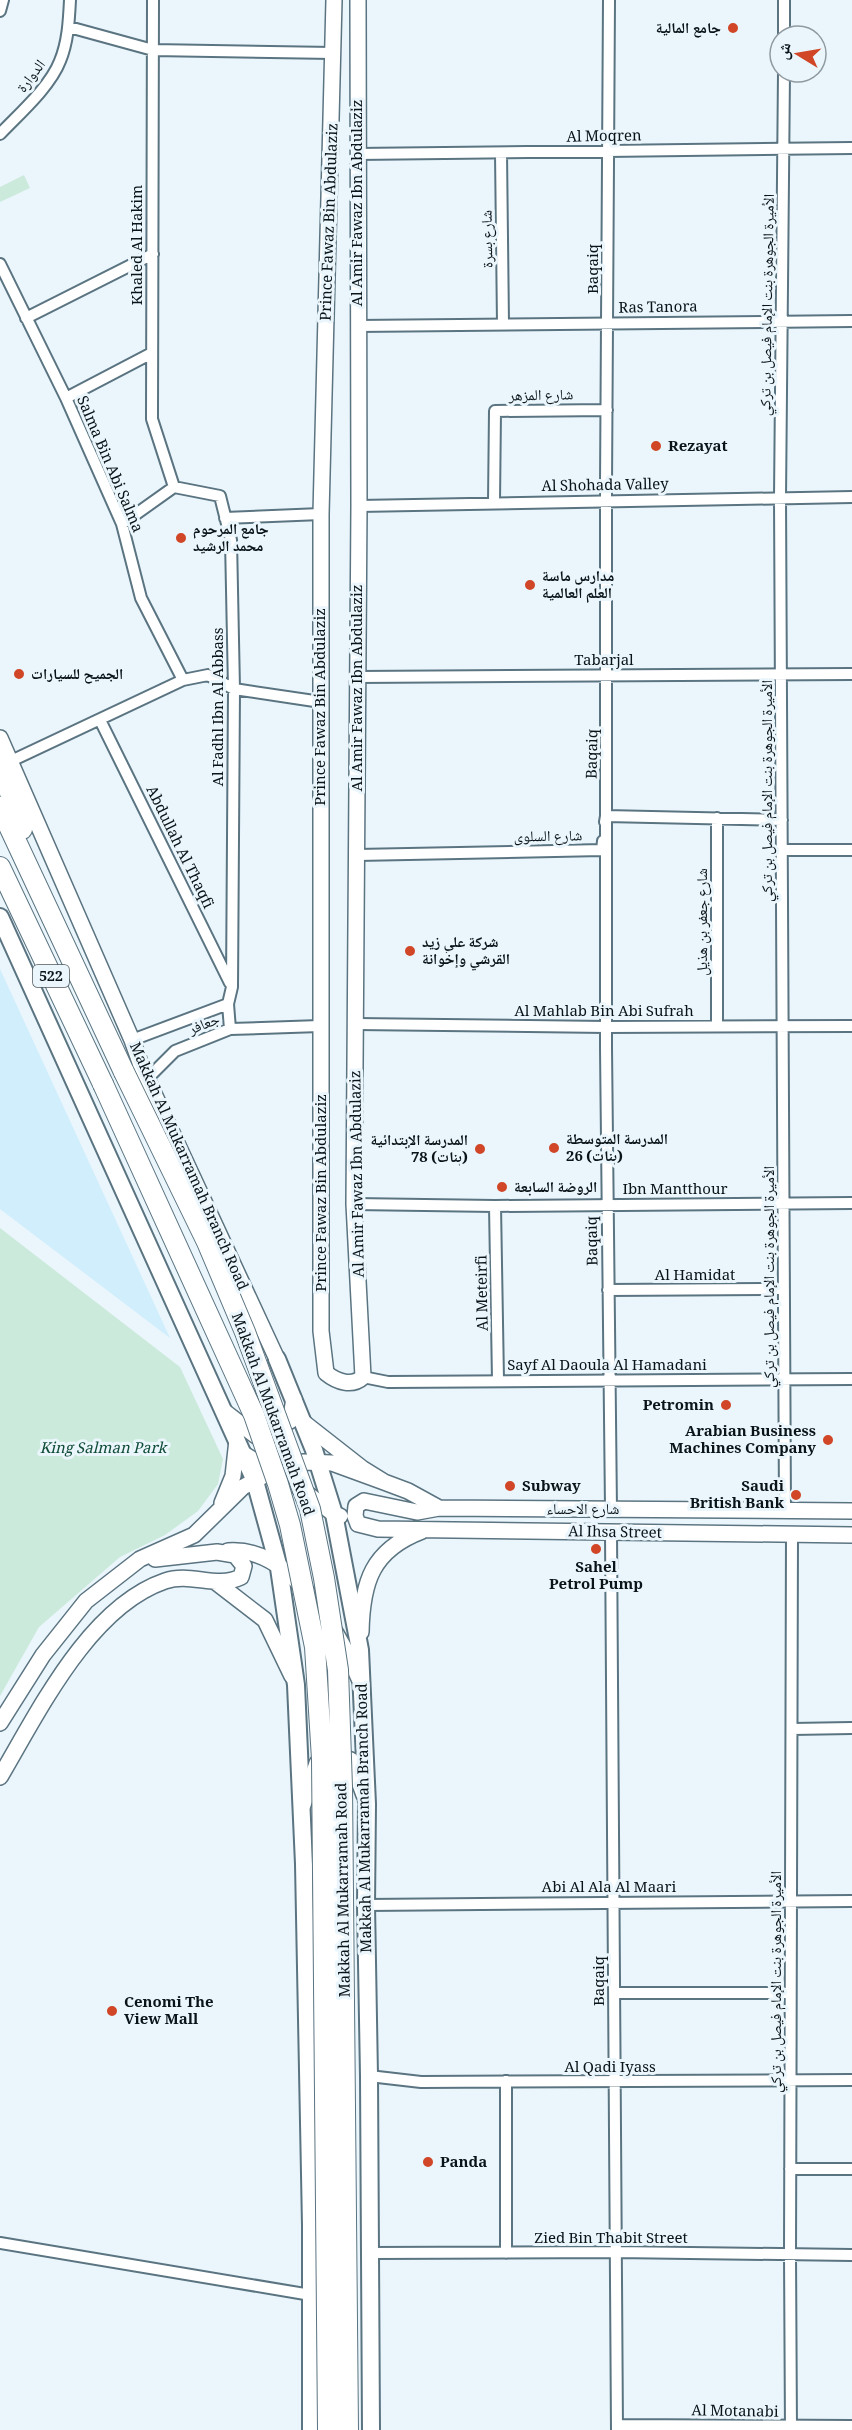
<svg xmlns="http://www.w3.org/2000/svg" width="852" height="2430" viewBox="0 0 852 2430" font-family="Georgia,'Noto Naskh Arabic',serif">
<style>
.built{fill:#d1eefd}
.green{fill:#cceadb}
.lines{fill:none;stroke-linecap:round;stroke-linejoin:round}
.street-casing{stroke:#5b7481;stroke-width:14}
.secondary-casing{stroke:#5b7481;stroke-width:18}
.primary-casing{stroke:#5b7481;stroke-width:20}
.highway-casing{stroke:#5b7481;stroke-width:22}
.street{stroke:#fff;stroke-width:10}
.secondary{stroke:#fff;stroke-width:15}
.primary{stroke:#fff;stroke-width:16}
.highway{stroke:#fff;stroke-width:20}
.highway-bridge-casing{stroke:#5b7481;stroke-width:22;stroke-linecap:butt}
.highway-bridge{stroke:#fff;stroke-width:20}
.poi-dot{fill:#d04627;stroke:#eaf6fc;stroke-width:2}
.labels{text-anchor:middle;stroke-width:6;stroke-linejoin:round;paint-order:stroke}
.shield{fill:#eaf6fc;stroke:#4c575c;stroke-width:1.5}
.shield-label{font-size:14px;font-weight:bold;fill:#091318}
.poi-label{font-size:15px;font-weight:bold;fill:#091318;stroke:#eaf6fc;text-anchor:start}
.street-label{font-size:15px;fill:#091318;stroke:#eaf6fc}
.park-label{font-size:15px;font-style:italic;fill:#114c37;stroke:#eaf6fc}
</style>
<rect width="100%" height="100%" fill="#eaf6fc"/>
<!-- built -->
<path class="built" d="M0,969l170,369 -170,-129z"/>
<!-- green -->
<path class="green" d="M24,175l6,13 -30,14v-15z
M0,1228l180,139 43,92 -5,25 -20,27 -33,24 -45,22 -81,70 -39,69z"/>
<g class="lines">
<defs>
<path id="street" d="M153,0l-1,419 22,68
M609,0l-3,486v562l5,461
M0,11l3,-11
M69,27l84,23 180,3
M784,36v-36
M784,72l-4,426 5,1012
M0,134c19,-20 50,-47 60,-73 8,-19 9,-41 10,-61
M501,153l2,171
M357,154l495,-6
M0,264l66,134 56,126 19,74 42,82
M26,318l127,-64
M357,326l495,-5
M66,398l86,-45
M494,502l1,-91 112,-1
M359,506l493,-9
M225,518l96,-4
M122,524l52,-37 46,9 11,44 3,149 -2,298 -4,17 2,25
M357,677l495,-3
M100,720l130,263
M11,761l172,-81 25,-5 26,14 87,13
M717,818v208
M605,822l1,-6 176,4
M782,850h70
M357,855l245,-5 1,-9
M356,1024l250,3 246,-1
M132,1040l96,-36
M147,1079l28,-28 55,-22 90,-3
M354,1204l141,2 357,-3
M495,1206l3,174
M608,1290l175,-1
M363,1377l25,5 464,-3
M611,1532l6,898
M792,1729l60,-1
M366,1905l486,-4
M614,1993h176
M369,2076l52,6 431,-2
M790,2169h62
M0,2243l311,52
M370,2253l246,-1 236,3
M506,2253v-172
M617,2425l235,1
M791,2430l-1,-175 2,-721"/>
<path id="secondary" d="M334,0l-13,514v817l5,42c11,9 26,14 37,4l-9,-173 5,-698 -1,-506
M0,738l132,302 10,28 135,291
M225,1412l31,24 34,-15 4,-22
M303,1422l60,47 21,13 24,9 31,17
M242,1453l55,33 37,28 6,2
M222,1503l11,-27 4,-36
M852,1511l-413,-3 -22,4 -53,-11 -8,5 -1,10 3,8 20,5 474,6
M228,1551c65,-5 111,82 133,132
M217,1583l48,37 27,56
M361,1632c1,-50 11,-82 61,-101
M0,1723l43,-68 43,-54 54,-42 54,-24 49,-48 37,-20 23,-5 29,1 52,19
M0,1777c39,-66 89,-170 165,-196 26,-9 51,8 76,-4l3,-11 -9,-11 -18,-3 -62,7
M303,1805l14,-42 16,-9 18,6 13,35"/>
<path id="primary" d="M0,917l255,564 24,87 17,117 8,179 7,361v205
M277,1359l37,91 20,64 26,136 7,154 -1,101 3,171 2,354"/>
<path id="highway" d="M0,763l22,66
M0,807l124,265
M0,867l103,217"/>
</defs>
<!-- street casing -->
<use href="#street" class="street-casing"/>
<!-- secondary casing -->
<use href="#secondary" class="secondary-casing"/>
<!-- primary casing -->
<use href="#primary" class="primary-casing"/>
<!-- highway casing -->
<use href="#highway" class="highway-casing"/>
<!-- street -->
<use href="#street" class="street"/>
<!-- secondary -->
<use href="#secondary" class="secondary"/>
<!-- primary -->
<use href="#primary" class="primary"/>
<!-- highway -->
<use href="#highway" class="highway"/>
<defs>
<path id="highway-bridge" d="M124,1072l83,170 38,90 65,177 14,69 14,92 4,117 6,643
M103,1084l151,331 24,69 12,41 25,122 7,112 6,671"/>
</defs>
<!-- highway-bridge casing -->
<use href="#highway-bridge" class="highway-bridge-casing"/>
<!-- highway-bridge -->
<use href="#highway-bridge" class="highway-bridge"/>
</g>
<!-- markers -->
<g class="poi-dot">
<circle cx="733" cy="28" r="6"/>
<circle cx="656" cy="446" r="6"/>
<circle cx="181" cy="538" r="6"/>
<circle cx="530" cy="585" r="6"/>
<circle cx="19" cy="674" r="6"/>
<circle cx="410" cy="951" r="6"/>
<circle cx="554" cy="1148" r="6"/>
<circle cx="480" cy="1149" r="6"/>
<circle cx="502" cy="1187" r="6"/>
<circle cx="726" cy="1405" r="6"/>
<circle cx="828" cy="1440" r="6"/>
<circle cx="510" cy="1486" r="6"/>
<circle cx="796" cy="1495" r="6"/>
<circle cx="596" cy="1549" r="6"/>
<circle cx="112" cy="2011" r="6"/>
<circle cx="428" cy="2162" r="6"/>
</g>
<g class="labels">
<!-- shield labels -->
<rect class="shield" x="33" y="965" width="36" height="22" rx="4.5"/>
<g class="shield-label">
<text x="51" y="981">522</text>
</g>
<!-- poi labels -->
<g class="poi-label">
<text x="721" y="33" text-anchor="end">جامع المالية</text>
<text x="668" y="451">Rezayat</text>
<text x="193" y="534">جامع المرحوم<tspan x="193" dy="17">محمد الرشيد</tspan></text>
<text x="542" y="581">مدارس ماسة<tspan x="542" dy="17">العلم العالمية</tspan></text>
<text x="31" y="679">الجميح للسيارات</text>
<text x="422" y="947">شركة علي زيد<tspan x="422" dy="17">القرشي وإخوانة</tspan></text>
<text x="566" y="1144">المدرسة المتوسطة<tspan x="566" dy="17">26 (بنات)</tspan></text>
<text x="468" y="1145" text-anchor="end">المدرسة الإبتدائية<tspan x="468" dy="17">78 (بنات)</tspan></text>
<text x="514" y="1192">الروضة السابعة</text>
<text x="714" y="1410" text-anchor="end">Petromin</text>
<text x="816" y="1436" text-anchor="end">Arabian Business<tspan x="816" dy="17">Machines Company</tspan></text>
<text x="522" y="1491">Subway</text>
<text x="784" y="1491" text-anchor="end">Saudi<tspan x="784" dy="17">British Bank</tspan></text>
<text x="596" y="1572" text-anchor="middle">Sahel<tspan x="596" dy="17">Petrol Pump</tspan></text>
<text x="124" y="2007">Cenomi The<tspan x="124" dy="17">View Mall</tspan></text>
<text x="440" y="2167">Panda</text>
</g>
<!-- street labels -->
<g class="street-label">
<text transform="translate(31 76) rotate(-53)" y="5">الدوارة</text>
<text transform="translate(604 136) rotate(-1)" y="5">Al Moqren</text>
<text transform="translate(357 203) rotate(-90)" y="5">Al Amir Fawaz Ibn Abdulaziz</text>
<text transform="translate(329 222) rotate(-88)" y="5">Prince Fawaz Bin Abdulaziz</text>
<text transform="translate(487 239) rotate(-91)" y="5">شارع بسرة</text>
<text transform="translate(137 245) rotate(-90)" y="5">Khaled Al Hakim</text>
<text transform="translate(593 269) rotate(-90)" y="5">Baqaiq</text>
<text transform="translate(767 305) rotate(-89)" y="5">الأميرة الجوهرة بنت الإمام فيصل بن تركي</text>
<text transform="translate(658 307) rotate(-1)" y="5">Ras Tanora</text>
<text transform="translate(541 395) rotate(-1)" y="5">شارع المزهر</text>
<text transform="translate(110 464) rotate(67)" y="5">Salma Bin Abi Salma</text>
<text transform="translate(605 485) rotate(-1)" y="5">Al Shohada Valley</text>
<text x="604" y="665">Tabarjal</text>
<text transform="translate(357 688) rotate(-90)" y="5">Al Amir Fawaz Ibn Abdulaziz</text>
<text transform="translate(218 707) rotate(-90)" y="5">Al Fadhl Ibn Al Abbass</text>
<text transform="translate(320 707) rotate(-90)" y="5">Prince Fawaz Bin Abdulaziz</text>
<text transform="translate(592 754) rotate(-89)" y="5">Baqaiq</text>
<text transform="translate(767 791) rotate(-90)" y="5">الأميرة الجوهرة بنت الإمام فيصل بن تركي</text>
<text transform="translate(548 836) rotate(-1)" y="5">شارع السلوى</text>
<text transform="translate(180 847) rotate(64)" y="5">Abdullah Al Thaqfi</text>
<text transform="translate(702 922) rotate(-90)" y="5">شارع جعفر بن هذيل</text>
<text x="604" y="1016">Al Mahlab Bin Abi Sufrah</text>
<text transform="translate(204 1024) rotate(-21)" y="5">جعافر</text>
<text transform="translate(189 1166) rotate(66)" y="5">Makkah Al Mukarramah Branch Road</text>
<text transform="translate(357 1174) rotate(-91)" y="5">Al Amir Fawaz Ibn Abdulaziz</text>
<text x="675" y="1194">Ibn Mantthour</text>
<text transform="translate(321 1193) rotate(-90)" y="5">Prince Fawaz Bin Abdulaziz</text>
<text transform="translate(592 1241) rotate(-91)" y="5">Baqaiq</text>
<text x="695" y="1280">Al Hamidat</text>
<text transform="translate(769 1277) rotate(-90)" y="5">الأميرة الجوهرة بنت الإمام فيصل بن تركي</text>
<text transform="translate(482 1293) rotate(-91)" y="5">Al Meteirfi</text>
<text x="607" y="1370">Sayf Al Daoula Al Hamadani</text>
<text transform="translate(273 1414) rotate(70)" y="5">Makkah Al Mukarramah Road</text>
<text x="583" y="1514">شارع الاحساء</text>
<text transform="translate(615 1532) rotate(1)" y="5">Al Ihsa Street</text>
<text transform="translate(364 1818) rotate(-91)" y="5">Makkah Al Mukarramah Branch Road</text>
<text x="609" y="1892">Abi Al Ala Al Maari</text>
<text transform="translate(343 1890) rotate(-91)" y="5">Makkah Al Mukarramah Road</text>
<text transform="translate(599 1981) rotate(-90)" y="5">Baqaiq</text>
<text transform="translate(776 1982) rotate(-90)" y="5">الأميرة الجوهرة بنت الإمام فيصل بن تركي</text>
<text x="610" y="2072">Al Qadi Iyass</text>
<text x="611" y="2243">Zied Bin Thabit Street</text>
<text transform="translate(735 2411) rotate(1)" y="5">Al Motanabi</text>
</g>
<!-- park labels -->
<g class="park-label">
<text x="103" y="1453">King Salman Park</text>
</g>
</g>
<!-- north arrow -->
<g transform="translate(798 54) rotate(281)"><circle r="28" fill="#eaf6fc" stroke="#909ba1" stroke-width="1.5"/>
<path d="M0-4.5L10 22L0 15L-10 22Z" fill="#d04627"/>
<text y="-9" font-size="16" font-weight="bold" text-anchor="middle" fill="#091318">ش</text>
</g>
</svg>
